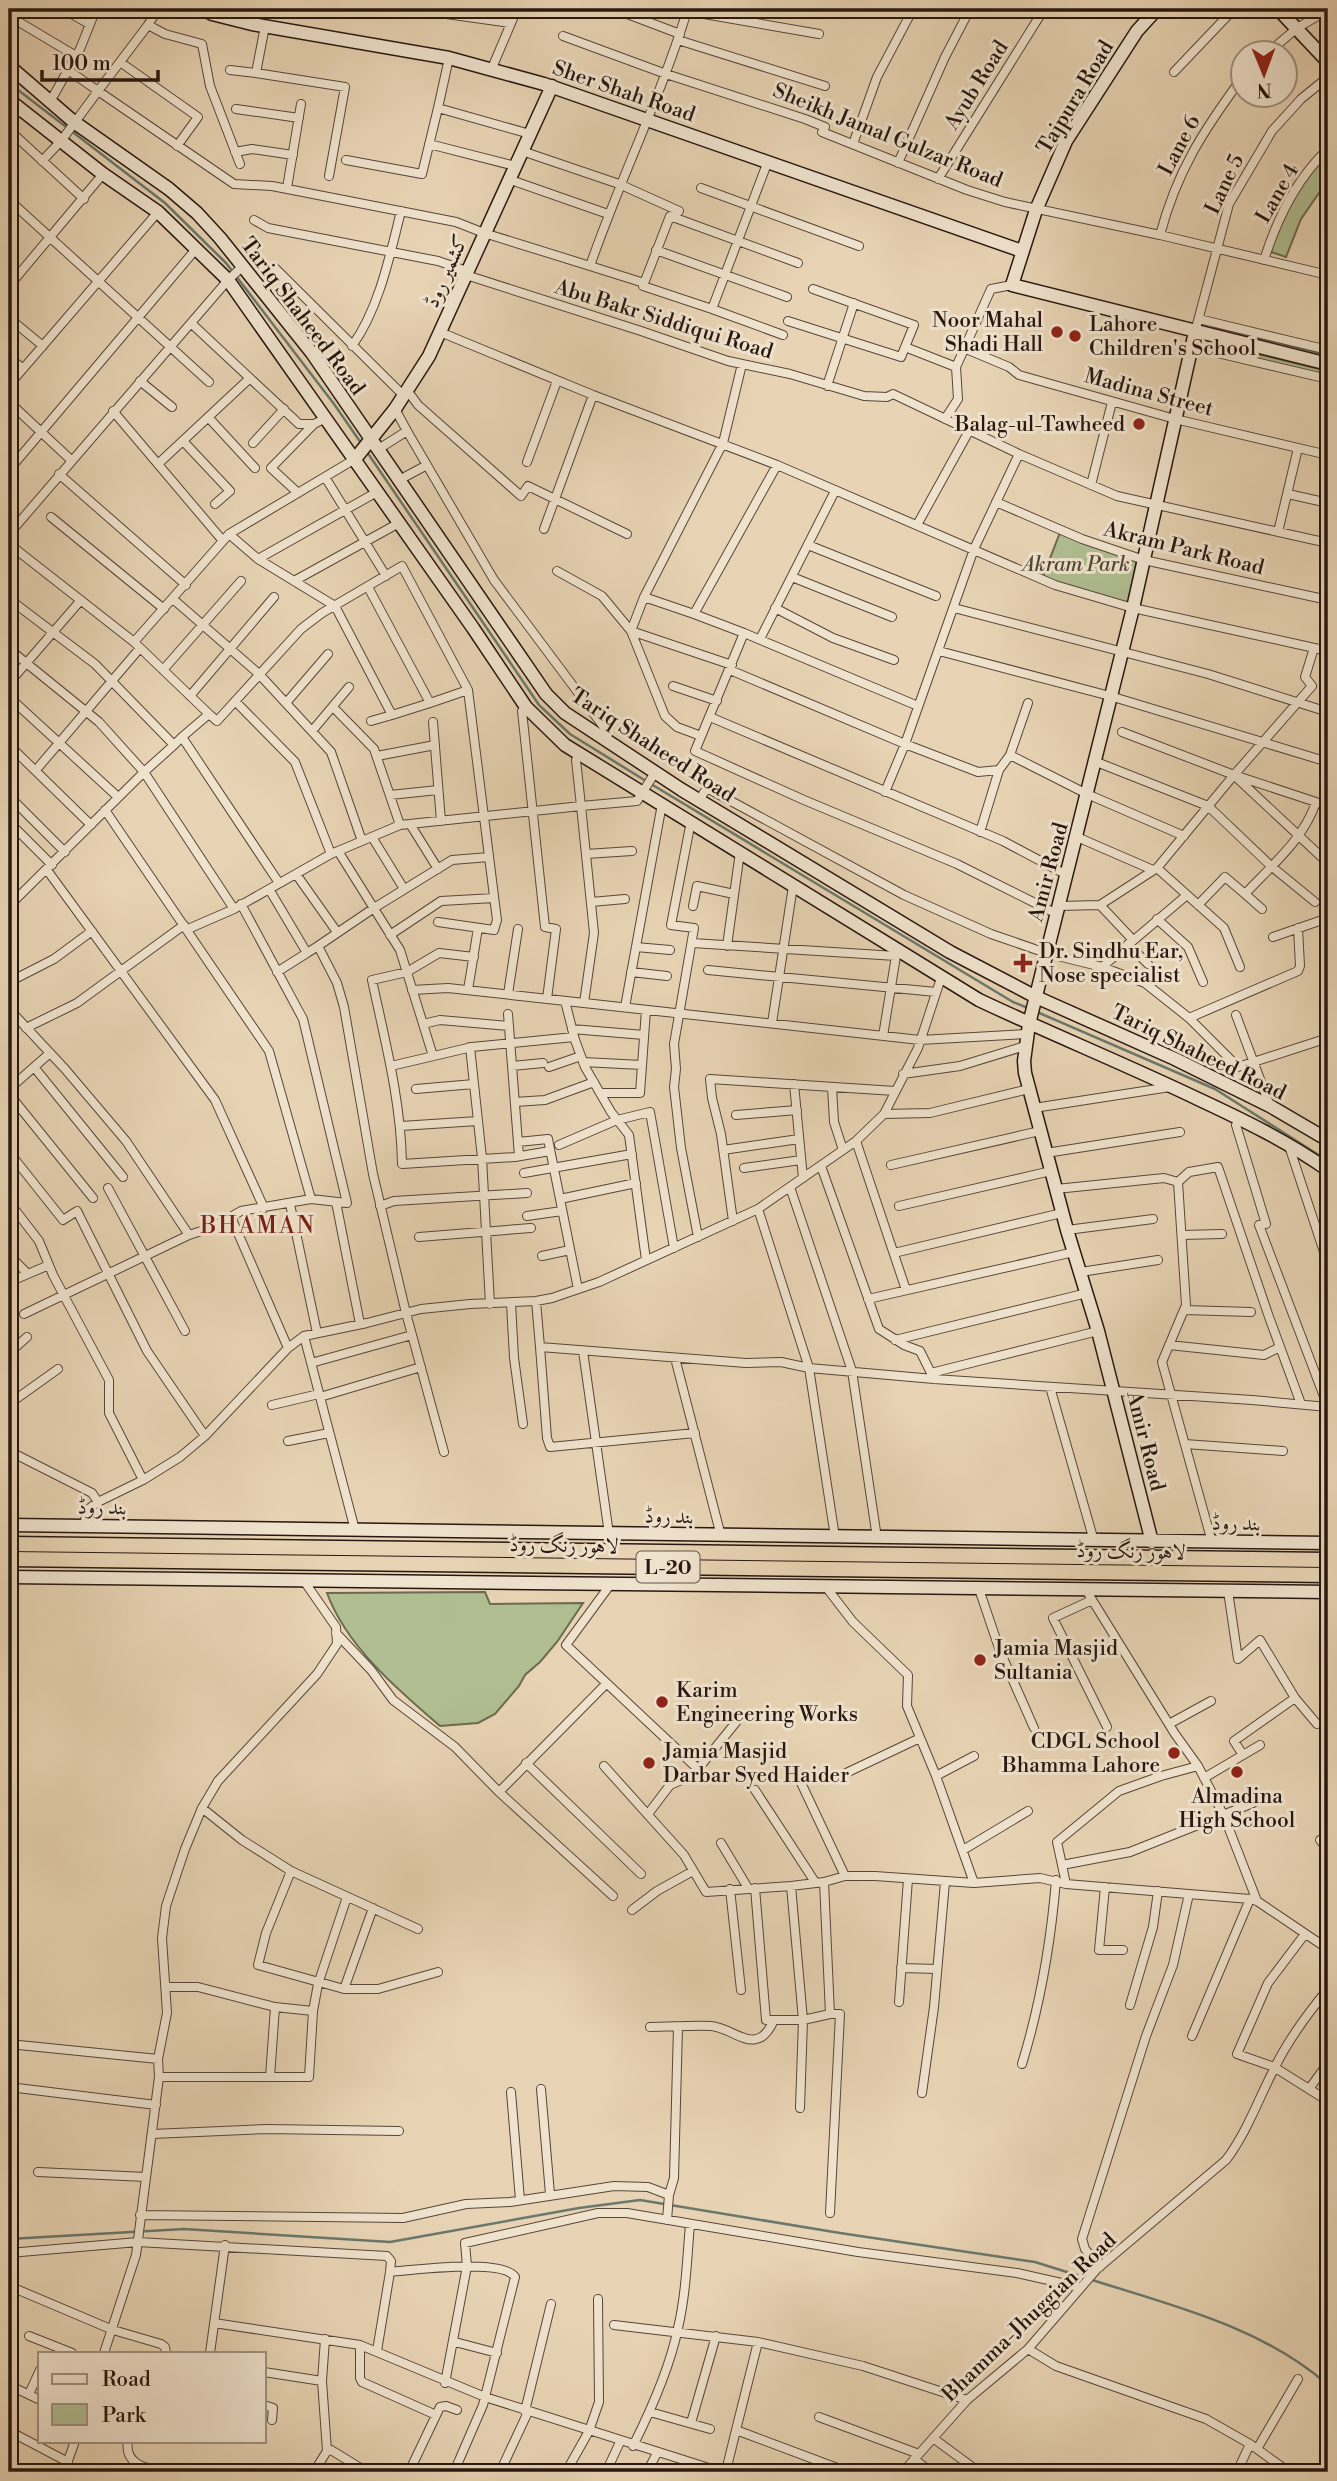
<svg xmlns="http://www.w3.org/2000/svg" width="1337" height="2481" viewBox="0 0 1337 2481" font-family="'Libre Bodoni',Amiri,serif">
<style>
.green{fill:#b0be91;stroke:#6c6a50;stroke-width:2}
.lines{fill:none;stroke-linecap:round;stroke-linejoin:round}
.stream{stroke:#6a786e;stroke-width:2.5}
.street-casing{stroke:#574639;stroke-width:10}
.secondary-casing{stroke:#271710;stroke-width:15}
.highway-casing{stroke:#271710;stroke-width:17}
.street{stroke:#f0e3ce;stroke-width:8}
.secondary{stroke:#f0e3ce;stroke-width:12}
.highway{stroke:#e8d4b4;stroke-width:14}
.poi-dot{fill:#8f2418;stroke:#f0e3ce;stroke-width:2.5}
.labels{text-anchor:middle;stroke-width:6;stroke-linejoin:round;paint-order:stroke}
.shield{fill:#f0e3ce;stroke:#635449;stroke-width:2}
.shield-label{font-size:19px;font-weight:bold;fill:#271710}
.street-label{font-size:21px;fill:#271710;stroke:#f0e3ce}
.poi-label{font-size:21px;fill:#271710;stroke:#f0e3ce;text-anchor:start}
.park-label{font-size:21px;font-style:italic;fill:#504937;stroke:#f0e3ce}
.neighbourhood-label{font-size:23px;letter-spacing:2px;fill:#7a1f14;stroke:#f0e3ce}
</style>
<rect width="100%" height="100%" fill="#e8d4b4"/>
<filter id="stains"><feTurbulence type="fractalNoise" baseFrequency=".00286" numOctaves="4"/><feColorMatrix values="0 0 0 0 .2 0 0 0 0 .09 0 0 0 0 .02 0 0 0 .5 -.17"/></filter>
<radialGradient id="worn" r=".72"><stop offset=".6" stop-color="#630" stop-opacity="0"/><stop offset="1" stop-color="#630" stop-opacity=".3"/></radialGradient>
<!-- green -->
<path class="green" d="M1328,152v28l-27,39 -15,38 -18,-6c16,-34 31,-73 60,-99z
M1214,327l114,28v6l-118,-31z
M1208,342l120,29v6l-121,-30z
M1061,530l76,30 -10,47 -85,-28z
M485,1592l5,12 93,-1 -26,39 -17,20 -15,13 -6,11 -24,28 -17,9 -38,3c-43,-37 -93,-79 -113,-133z"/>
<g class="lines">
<!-- stream -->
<path class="stream" d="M9,83l156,120 61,60 108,141 27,39
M367,452l172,253 31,29 76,47
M651,784l362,218 15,6
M1037,1012l178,77 113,72
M9,2239l175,-10 206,13 189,-34 61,-8 200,33 195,29 51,16
M1092,2280c82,26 170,47 236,105"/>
<defs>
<path id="street" d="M63,9l26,15
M158,9l-10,16 17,9 37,10 8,42 30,78
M411,9l100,14
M614,9l66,25
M9,16l67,40
M563,36l103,38 139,45 20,8 -3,5 145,58 38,12 155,33 168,40
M678,40l147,46
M1269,52l28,-24 31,-18
M449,58l-11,50 92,26
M120,62l78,55 -21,29
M492,68l25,-59
M68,70l30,21 50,-66
M230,70l26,3 9,-47
M1174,72l60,-63
M256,73l89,14 -16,89
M51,100l29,-51 16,-40
M236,109l63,9
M9,118l13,-8
M9,130l75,69
M429,144l86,22
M853,144l24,-67 36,-68
M522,151l97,33 60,27
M235,152l17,-3 41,6
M346,160l76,14 16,-66
M42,161l19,-20 37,-50 136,93 38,2 184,36 28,11 106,33
M768,161l-56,148 71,26
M898,163l47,-106 25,-48
M508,179l100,35
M938,179l106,-170
M287,188l14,-84
M701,188l158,58
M9,200l200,182
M254,220l14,8 170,33 29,10
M1160,235c17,-64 43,-104 82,-157
M656,250l131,47
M1264,260c13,-41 33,-82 64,-111
M9,266l9,9
M274,267l130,129
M466,275l175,56 87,30 62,13 74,22 23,1 6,-3 126,60 98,42 211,47
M644,283l-54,-17c30,-87 70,-167 97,-255l132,23
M9,286l94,-112
M712,309l-69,-23 27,-70 128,47
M9,318l34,28
M1199,319l129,31
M788,321l113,36 13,-32 -101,-36
M192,324l107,100h15l12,-6
M440,332l153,63 184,70 278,120 78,23 195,43
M1195,332l34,-128 43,-73 29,-32 27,-22
M352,346c27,-37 38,-91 49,-135
M905,347l51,20 35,-78 21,-4
M1192,347l136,32
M966,349l43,18 10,8 156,44 153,36
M9,357l14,12
M140,381l32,26
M9,385l149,-173
M827,386l27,-83
M407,390l11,15 103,91 7,-10 99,48
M9,402l62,58
M113,411l110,130
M208,417l47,51
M945,419l13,-20 -2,-32
M407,431l87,149 112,150 -5,6
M183,441l47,50 -15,13
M253,443l31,-34
M377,450l30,-19 -12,-22
M527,462l30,-81
M158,464l92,-86
M9,470l187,-221
M59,474l127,111
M325,477l61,99
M399,480l28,-15
M1091,485l21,-83
M298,493l-27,-25 43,-44
M1288,494l40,9
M996,502l86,37 62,21 184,40
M51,517l113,92
M917,525l52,-94
M544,529l49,-134
M1278,532l20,-84
M9,534l219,-254 15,-14
M229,534l29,25 77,47 57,109 38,-12 -62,-116
M9,544l125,98 95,-108 126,-75
M808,545l128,51
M258,559l119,-67
M557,571l45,25 29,35 34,85 12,11 24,9
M792,577l100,40
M294,581l105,-58
M644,597l50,17 83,-149
M9,599l86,65 79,81 8,-8
M173,599l86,75 72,78 31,89
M775,608l58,30 61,22
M954,608l254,66 120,38
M694,614l50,19 -49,118 109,49 153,64 100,50
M744,633l174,73
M760,639l75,-148
M134,642l75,72 -27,23 97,146
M9,649l90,73 45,50 90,137
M939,651l171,45 218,66
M732,665l-101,-34 13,-34 79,-154 19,-79
M163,670l78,-89
M730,670l175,74 73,28 21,-2
M9,683l72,-83
M673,686l44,15
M190,696l84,-99
M9,697l109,100
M235,701l60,61 36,92
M286,703l42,-49
M430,703l38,-13
M333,707l41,42 26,76
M526,707l-4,4 23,216 11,2 -9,70
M209,714l8,7 84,-92 21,-16 80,-47 66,124 29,230 -3,10 -56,-8
M710,717l293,124 64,34
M371,721l21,-6
M433,722l8,99
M312,731l37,-44
M1122,732l112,43 94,31
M9,745l82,80
M579,753l-3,7 5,46 56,-5 19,-30
M1010,755l77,39 97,42
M377,756l58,-11
M1094,761l114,45 63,60 44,36
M36,770l104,-122
M1236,777l92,86
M885,792l20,-48 69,-195 45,-95
M390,795l48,-5
M9,796l56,56
M699,800l8,-12 197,107 87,39 55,19 56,14 43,16 44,35 49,49 90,-29
M105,810l164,241 42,148
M691,821l-20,104 23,3 -20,116 2,25 -2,18 7,61 17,89
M9,822l43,43
M410,824l28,45
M980,832l19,-62 11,-15 18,-52
M372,837l32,52
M1077,837l76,33
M338,851l62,99 33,106
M586,854l46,-3
M1157,868l67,60 16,39
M47,870l168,230 49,108
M296,874l41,58
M269,889l38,64 11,-7 19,37 7,24 29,167 33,139 38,139
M591,902l34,-3
M1100,905l33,35
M1198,905l27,-28 20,17
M9,906l135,-134 30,-27
M693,906l4,-20 37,8
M1059,906l41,-1 57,-37 77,-93 78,-89 -7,-9 9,-29
M1262,909l-17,-15c26,-28 59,-55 71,-92
M1157,919l31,28 15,35
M188,929l46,-20 97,-55 69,-29 181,-19 13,127 -10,70
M390,935l51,-34 53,-3
M1273,937l55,-19
M692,943l204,13 2,-5
M1128,944l20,20
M318,946l56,-38 78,-48 37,-3
M727,946l13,-94
M636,947l34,3
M474,957l-35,-4 -32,19 -35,8c13,61 29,121 30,184l113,-7 35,-6
M1102,967l85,-72
M708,970l228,22
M277,972l30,-19
M631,972l36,4
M9,982l45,-23 38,-28
M412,990l36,-2 472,52 107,-6
M468,990l10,-62
M1328,992v2
M508,994l10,-65
M565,1001l10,39 10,27 26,45 18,23 17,125
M625,1007l37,-203
M9,1009l56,60 61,72 63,94 24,-8 28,-16 70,-12 36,4 -44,-184 -62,-115
M508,1014l11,142
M1236,1015l34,91
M1189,1018l109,-47 2,-5 -2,-38
M772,1023l21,-137
M423,1024l17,-4 69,6
M26,1028l51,-25 107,-78
M572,1029l72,6
M883,1036l13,-80
M470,1047l12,111 8,146
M583,1062l59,3
M391,1066l81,-19 102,-10
M512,1066l31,-3
M34,1067l89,110
M549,1067l32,-11
M903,1074l57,-8 65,-20
M794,1084l9,94
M832,1087l2,35 9,28
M9,1089l41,-36
M416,1089l58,-5
M600,1093h40l6,-83
M9,1094l84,104
M515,1102l30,-2 49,-18
M1034,1108l136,-21
M884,1114l46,-1 99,-24
M736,1115l61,-5
M401,1126l77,-5
M856,1141l50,149
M518,1142l30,-3 30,150
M559,1145l58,-25 33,-8 24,136
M1289,1146l39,118
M723,1150l76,-11
M9,1152l54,68 14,-9 70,140 58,85
M1046,1153l134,-21
M891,1165l149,-34
M821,1166l58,163 25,16 16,6 14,28
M744,1168l57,-8
M524,1173l108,-19
M790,1187l62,184 25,167
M108,1188l77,143
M1056,1189l108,-11 14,4
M560,1199l76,-16
M9,1202l30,39 14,34 56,105v33l34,67
M336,1202l24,122
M290,1204l27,129
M380,1206l14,-5 133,-8
M899,1206l152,-35
M758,1209l98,-68 28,-27 34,-66 23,-70
M527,1216l35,-5
M231,1217l57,131
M733,1221l-12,-87 -9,-36 -2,-19 185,12
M1067,1230l86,-11
M1317,1230l11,-5
M1182,1235l40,-1
M419,1237l112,-9
M894,1253l168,-40
M9,1255l19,19
M542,1256l28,-6
M1081,1272l77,-12
M9,1282l40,-17
M868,1299l206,-47
M536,1301l4,46 206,16 35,-1 28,6 125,11 318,21 76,7 -69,-182 7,-1 -30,-99 4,-7
M511,1303l3,55 9,66
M1184,1310l67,2
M24,1314l165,-79
M304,1336l51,194
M895,1340l192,-47
M1169,1345l95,10 16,-8
M540,1347l7,91 3,9 145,-14
M583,1351l26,183
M9,1353l18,-16
M675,1358l46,178
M311,1363l101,-28
M931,1373l167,-42
M1050,1387l44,154
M320,1397l101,-30
M9,1404l49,-35
M272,1405l47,-11
M288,1441l41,-8
M1185,1444l98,7
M9,1451l83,42 6,9 45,-22 37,-23 25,-21 83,-88 16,-12 63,-13 54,-14 49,-5 66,-3 16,-3 47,-16 159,-73 51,159 26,169
M84,1526l3,-16 11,-8
M1212,1542l-50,-180 24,-57 -8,-123 11,-10 29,-5 51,150 32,87
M610,1585l-44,60 132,124
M826,1587l27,35 55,53 -1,31 29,70 38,107
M979,1589l21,62 34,77
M1086,1590l89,144 23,32 26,50 33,85
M1228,1591l10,68 22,-19 35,58 22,26
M1092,1600l-39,18 54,109
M336,1633l35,37 22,30 62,47 44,45 114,104
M1169,1724l42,-23
M1243,1755l-9,-14 61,-43
M526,1763l115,111
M604,1766l80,89 22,37 85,-6 33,-4 21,-6h30l99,7 66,-5 26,6 184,15 7,2 71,48
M795,1770l50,106
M846,1773l74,-35
M936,1776l38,-20
M1204,1778l56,-33
M755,1790l60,92
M499,1792l107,-108
M202,1808l40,32 49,31 127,58
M648,1814l22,-29 21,-9 7,-7 39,-48
M1320,1840l8,10
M721,1843l27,45
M963,1850l65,-39
M1062,1865l-5,-23 62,-51 42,-15 37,-10
M291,1871l-25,62 -8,32 86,24h34l60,-17
M824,1882l6,132h10l-10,199
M1066,1884l-4,-19 68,-13 123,-49
M791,1886l12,134 27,-6
M1105,1887l-6,63h24
M755,1888l11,132h37l-3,88
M730,1889l11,101
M632,1910l25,-19 36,-20
M1305,1934l-37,49 -31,71 37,13 54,34
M901,1968l36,1
M166,1987h32l77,20 38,4
M344,1989l29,-81
M899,2002l9,-123
M1130,2005l23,-78 5,-36
M650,2027c20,0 41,-2 61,-1 24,2 45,32 62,-4
M1192,2036l58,-137
M9,2044l149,15
M1022,2064c18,-59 29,-123 34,-184
M159,2077h150l4,-66 5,-27 29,-87
M270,2077l5,-70
M9,2087l147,18
M541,2089l9,105
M1309,2089l19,-26
M511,2092l9,108
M922,2093l12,-86 11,-125
M152,2134l114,-5 133,2
M38,2172l108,5
M140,2215l263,3 63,-14 44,-2 104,-16 34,1 21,8
M667,2220l2,-25 5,-17 4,-151
M9,2253l129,-11 249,14 4,5 -1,11 -13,79
M1100,2267l-15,-18 -3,-10 64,-203 27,-71 16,-71
M390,2272c22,-2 113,-14 125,5l-32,128 -29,67
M9,2286l104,44 48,14 4,3 1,6
M214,2323l146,22 125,52 224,71h19l12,4
M614,2325l144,17 105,24 104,34
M29,2336l43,17
M325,2339l-3,42 5,70
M455,2342l42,11
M360,2345v33l2,4 74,33
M1028,2349l28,17 150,53 44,25 39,28
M104,2353l32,-98 23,-178 -1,-18 9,-46 -5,-75 4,-32 19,-57 17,-41 16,-27 99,-107 20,-30 -1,-17 -32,-46
M210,2353l15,-108
M264,2372l58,9
M445,2383l22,-117 -2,-23 133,-30h29l231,39 159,21 62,14
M17,2389l23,11
M29,2394l11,-24
M264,2405l9,3 -1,12
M525,2411l26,-107
M650,2412l60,17
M819,2417l100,37
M691,2423l25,-87
M736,2430l22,-88
M9,2431l59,31
M933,2438l46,34
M128,2441c-4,23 17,27 34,31
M633,2446c18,-36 37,-79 45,-118 8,-34 9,-69 12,-104
M1257,2449l41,-70
M914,2459l17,13
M726,2471l10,-41 112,42
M64,2472l11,-31
M314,2472l13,-21 4,-1 36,22
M409,2472l31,-65 6,-1 11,4
M500,2472l28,-60
M566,2472l23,-41 10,-29 -1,-103
M606,2472l14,-30
M647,2472l10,-19
M903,2472l64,-72 61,-51 69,-80 129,-109c21,-28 32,-60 48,-91 14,-29 34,-56 54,-80
M1237,2472l13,-28"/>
<path id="secondary" d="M203,9l9,5 40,10 197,34 95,26 478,167
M1157,9l-20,22 -71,110 -30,69 -24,75 316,79
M1278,9l50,53
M252,24l4,-15
M9,66l65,56 95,67 28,24 23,25 92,115 234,341 19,19 117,77 268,162 86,45 139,62 95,47 58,34
M9,100l94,74 55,38 70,68 245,348 53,79 39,38 414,255c72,34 146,64 219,99 45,21 89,42 130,71
M355,459l40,-50 34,-53 123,-270
M9,1525l1319,18
M1152,1542l-54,-211 -31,-101 -42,-157 -1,-12 5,-37 104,-416 62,-276
M9,1577l1319,15"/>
<path id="highway" d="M9,1544l1319,16
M9,1559l1319,16"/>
</defs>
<!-- street casing -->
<use href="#street" class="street-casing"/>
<!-- secondary casing -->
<use href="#secondary" class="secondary-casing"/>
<!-- highway casing -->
<use href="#highway" class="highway-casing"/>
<!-- street -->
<use href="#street" class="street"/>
<!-- secondary -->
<use href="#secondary" class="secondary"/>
<!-- highway -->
<use href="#highway" class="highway"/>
</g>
<!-- markers -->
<g class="poi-dot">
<circle cx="1057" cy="332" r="7"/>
<circle cx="1075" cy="336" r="7"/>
<circle cx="1139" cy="424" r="7"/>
<path d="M1019.5 952.5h7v7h7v7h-7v7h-7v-7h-7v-7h7z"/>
<circle cx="980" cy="1660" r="7"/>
<circle cx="662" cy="1702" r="7"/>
<circle cx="1174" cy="1753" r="7"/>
<circle cx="649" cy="1763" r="7"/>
<circle cx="1237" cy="1772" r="7"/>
</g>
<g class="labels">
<!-- shield labels -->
<rect class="shield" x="636.5" y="1551.5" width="63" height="31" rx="5"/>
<g class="shield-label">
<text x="668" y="1574">L-20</text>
</g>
<!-- street labels -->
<g class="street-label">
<text transform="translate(976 85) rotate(-58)" y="7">Ayub Road</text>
<text transform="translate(624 91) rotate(19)" y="7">Sher Shah Road</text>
<text transform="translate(1075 97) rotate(-59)" y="7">Tajpura Road</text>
<text transform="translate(888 135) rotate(22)" y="7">Sheikh Jamal Gulzar Road</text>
<text transform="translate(1179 145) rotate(-62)" y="7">Lane 6</text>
<text transform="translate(1224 184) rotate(-65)" y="7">Lane 5</text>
<text transform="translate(1277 193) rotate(-60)" y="7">Lane 4</text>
<text transform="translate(446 271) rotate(-66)" y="7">کشمیر روڈ</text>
<text transform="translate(303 316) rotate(53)" y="7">Tariq Shaheed Road</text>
<text transform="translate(664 319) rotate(17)" y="7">Abu Bakr Siddiqui Road</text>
<text transform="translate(1149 392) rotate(15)" y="7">Madina Street</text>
<text transform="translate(1184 548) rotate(14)" y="7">Akram Park Road</text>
<text transform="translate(653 745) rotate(33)" y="7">Tariq Shaheed Road</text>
<text transform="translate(1048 872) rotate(-75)" y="7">Amir Road</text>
<text transform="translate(1199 1052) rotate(26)" y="7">Tariq Shaheed Road</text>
<text transform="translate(1146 1441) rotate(76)" y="7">Amir Road</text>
<text transform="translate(102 1507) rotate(1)" y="7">بند روڈ</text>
<text transform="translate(669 1516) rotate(1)" y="7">بند روڈ</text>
<text transform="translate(1236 1523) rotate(1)" y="7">بند روڈ</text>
<text transform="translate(564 1545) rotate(1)" y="7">لاہور رنگ روڈ</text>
<text transform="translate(1131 1551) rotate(1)" y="7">لاہور رنگ روڈ</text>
<text transform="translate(1029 2317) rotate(-44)" y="7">Bhamma-Jhuggian Road</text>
</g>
<!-- poi labels -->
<g class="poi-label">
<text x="1043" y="327" text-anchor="end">Noor Mahal<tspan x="1043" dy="24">Shadi Hall</tspan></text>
<text x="1089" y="331">Lahore<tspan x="1089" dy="24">Children's School</tspan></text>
<text x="1125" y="431" text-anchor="end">Balag-ul-Tawheed</text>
<text x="1039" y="958">Dr. Sindhu Ear,<tspan x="1039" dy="24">Nose specialist</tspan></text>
<text x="994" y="1655">Jamia Masjid<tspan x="994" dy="24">Sultania</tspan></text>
<text x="676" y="1697">Karim<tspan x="676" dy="24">Engineering Works</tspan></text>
<text x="1160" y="1748" text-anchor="end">CDGL School<tspan x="1160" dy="24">Bhamma Lahore</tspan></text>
<text x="663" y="1758">Jamia Masjid<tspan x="663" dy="24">Darbar Syed Haider</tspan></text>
<text x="1237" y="1803" text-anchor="middle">Almadina<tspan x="1237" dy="24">High School</tspan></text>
</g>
<!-- park labels -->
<g class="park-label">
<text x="1076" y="571">Akram Park</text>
</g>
<!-- neighbourhood labels -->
<g class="neighbourhood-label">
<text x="258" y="1233">BHAMAN</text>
</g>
</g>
<!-- margin -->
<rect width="1337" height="2481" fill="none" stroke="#e8d4b4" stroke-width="35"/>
<rect x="10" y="10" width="1316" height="2460" fill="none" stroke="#271710" stroke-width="3.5"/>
<rect x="18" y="18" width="1302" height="2446" fill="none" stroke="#271710" stroke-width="2"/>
<!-- legend -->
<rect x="38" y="2352" width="228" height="91" fill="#f0e3ce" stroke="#a09182" stroke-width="2"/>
<rect x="52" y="2374" width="35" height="10" fill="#f0e3ce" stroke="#a09182" stroke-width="2"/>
<text x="102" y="2386" font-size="21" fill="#271710">Road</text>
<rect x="52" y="2404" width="35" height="21" fill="#b0be91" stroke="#a09182" stroke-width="2"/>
<text x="102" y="2422" font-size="21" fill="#271710">Park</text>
<!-- north arrow -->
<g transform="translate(1264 74) rotate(179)"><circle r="33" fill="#f0e3ce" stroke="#a09182" stroke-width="2"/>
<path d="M0-5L12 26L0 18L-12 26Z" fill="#8f2418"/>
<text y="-10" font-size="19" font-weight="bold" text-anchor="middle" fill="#271710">N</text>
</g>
<!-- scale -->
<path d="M42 70v10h116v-10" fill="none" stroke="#271710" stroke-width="3.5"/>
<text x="52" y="70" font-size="21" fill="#271710" stroke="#f0e3ce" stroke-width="5" paint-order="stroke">100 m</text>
<rect width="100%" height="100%" filter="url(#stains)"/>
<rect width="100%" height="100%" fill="url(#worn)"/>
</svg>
